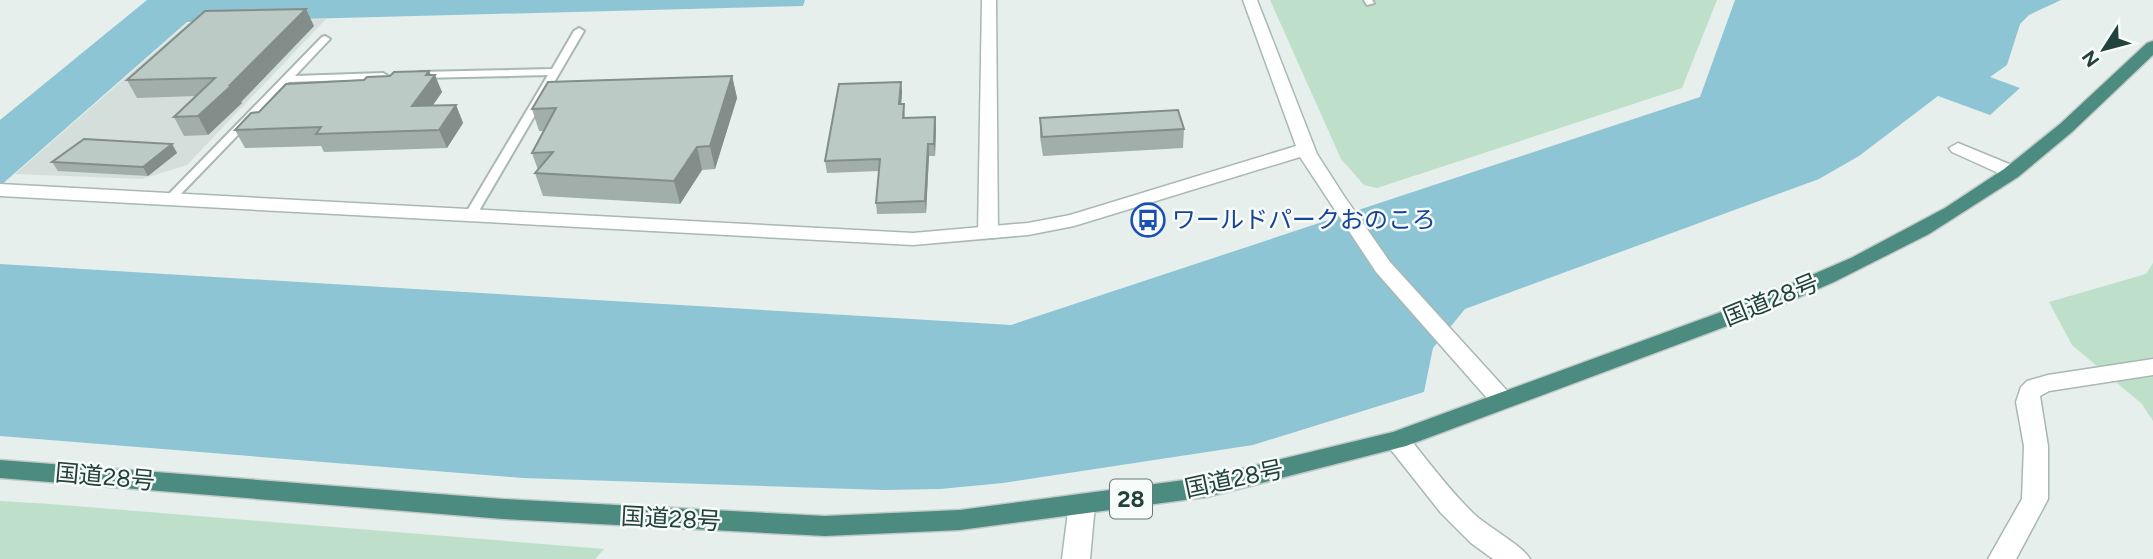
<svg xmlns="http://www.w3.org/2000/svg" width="2153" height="559" viewBox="0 0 2153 559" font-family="Figtree,'Noto Sans JP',sans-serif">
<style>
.built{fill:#d4dfdb}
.green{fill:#bee0ca}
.water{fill:#8dc5d5}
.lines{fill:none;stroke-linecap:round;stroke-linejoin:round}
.service-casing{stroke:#a8b8b3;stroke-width:4}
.minor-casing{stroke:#a8b8b3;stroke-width:3}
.tertiary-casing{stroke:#a8b8b3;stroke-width:3}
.trunk-casing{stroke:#c1cac8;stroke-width:3}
.service{fill:#fff;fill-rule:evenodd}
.minor{fill:#fff;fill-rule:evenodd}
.tertiary{fill:#fff;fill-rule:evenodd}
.trunk{fill:#4c8b80;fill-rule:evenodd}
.wall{fill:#a1aea9}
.shaded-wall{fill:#838d8a}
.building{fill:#bbcac5;stroke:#838d8a;stroke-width:2}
.labels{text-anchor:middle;stroke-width:5;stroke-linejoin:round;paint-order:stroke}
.shield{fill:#f7fbf9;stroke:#637a75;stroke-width:2}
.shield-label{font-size:23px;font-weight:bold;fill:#23423c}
.transit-label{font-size:24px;fill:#164399;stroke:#f7fbf9;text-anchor:start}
.street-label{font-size:24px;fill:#23423c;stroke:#f7fbf9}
</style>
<rect width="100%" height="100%" fill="#e6efeb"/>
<!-- built -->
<path class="built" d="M326,19l-139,146 -45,14 -127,-5 173,-151z"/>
<!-- green -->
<path class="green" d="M1270,0h447l-35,88 -305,100 -13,-3 -23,-26z
M2153,263v158l-11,-17 -70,-59 -23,-43 97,-28z
M0,501l50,3 554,45 -9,10h-595z"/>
<!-- water -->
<path class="water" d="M147,0h658l-2,6 -616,16 -187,164v-66z
M1735,0h326l-32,15 -9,9 -13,41 -17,12 30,11 -30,27 -52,-19 -79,60 -40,23 -354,130 -32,39 -9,44 -171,53 -250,38 -63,6 -57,1 -360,-12 -523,-42v-172l1011,61 689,-228z"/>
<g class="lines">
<defs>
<path id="service" d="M1364,0h8l2,3 -7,2z
M579,28l5,3 -108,185 -6,3 -4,-1 -2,-2 84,-141 -129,3 -5,-3 5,-3 133,-3 22,-38z
M325,36l5,3 -2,2 -33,35 88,-3 5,3 -5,3 -94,3 -114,118h-8l-2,-2 2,-2 155,-159z"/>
<path id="minor" d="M982,0h14l2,234 -3,4h-14l-3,-4z
M1958,143l61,25 2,4 -2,4h-14l-53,-24 -3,-4z
M2153,359v16l-104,16 -9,5 8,50v53l-32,60h-28l34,-60 2,-53 -8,-44 5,-15 6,-6 21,-6z
M1397,431l9,3c22,27 43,56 68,80 14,13 49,32 56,45h-37l-22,-16 -30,-30 -53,-67 -3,-6 3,-6z
M1082,494l9,3 4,7 -5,55h-28l7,-55 4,-7z"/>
<path id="tertiary" d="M1243,0h14l60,154 27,42 46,66 120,132 4,6 -4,6 -8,2 -8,-2 -118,-134 -76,-115 -226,69 -46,9 -115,10 -913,-49v-12l913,49 115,-10 42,-8 226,-69z"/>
<path id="trunk" d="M2153,41v14l-81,77 -54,45 -89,57 -95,48 -64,28 -364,136 -199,51 -247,33 -135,6 -322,-17 -503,-41v-18l503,39 322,17 135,-6 247,-33 186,-45 361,-132 97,-42 94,-50 59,-39 56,-45 87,-81z"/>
</defs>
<!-- service casing -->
<use href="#service" class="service-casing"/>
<!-- minor casing -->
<use href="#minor" class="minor-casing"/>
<!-- tertiary casing -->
<use href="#tertiary" class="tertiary-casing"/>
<!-- trunk casing -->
<use href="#trunk" class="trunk-casing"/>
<!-- service -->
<use href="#service" class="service"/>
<!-- minor -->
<use href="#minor" class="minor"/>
<!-- tertiary -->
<use href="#tertiary" class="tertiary"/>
<!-- trunk -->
<use href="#trunk" class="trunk"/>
</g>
<!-- wall -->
<path class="wall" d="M314,26l-73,76 1,1 -34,32 -24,1 -10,-19 22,-21 -59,2 -10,-18z
M429,71l13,21 -9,13h23l7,18 -16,25 -123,4 -3,-6 -76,2 -10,-18 24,-18 105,-32z
M732,76l5,22 -22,71 -13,1 -22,34 -137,-8 -8,-23 3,-3 -6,-17 12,-22h-5l-7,-22z
M901,82l1,11 -1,11h3l1,14 30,-1 1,11 -1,28h-6l-3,57 -49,1 -1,-11 3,-32 -52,2 -2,-12z
M1040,118l144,11 -1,19 -140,8 -3,-19z
M172,144l5,9 -29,23 -90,-5 -6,-9z"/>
<!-- shaded-wall -->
<path class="shaded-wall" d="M306,9l8,17 -73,76 1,1 -34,32 -10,-19z
M429,71l3,8 3,-4 7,17 -22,32 -8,-18 14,-31z
M732,76l5,22 -22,71 -5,-23z
M901,82l1,11 -2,22 -1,-11z
M456,105l7,18 -16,25 -8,-18z
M935,117l1,11 -1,28 -1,-12z
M172,144l5,9 -29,23 -5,-9z
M928,144l1,12 -3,57 -1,-12z
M697,147l5,23 -22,34 -6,-23z"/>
<!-- building -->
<path class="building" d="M306,9l-76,76h2l-34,31 -24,1 41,-39 -88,2 78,-69z
M429,71l-3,4h9l-23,31 44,-1 -17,25 -123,4 5,-7 -86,3 16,-17 8,-1 27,-28 78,-4 3,-3 23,-1 4,-4z
M732,76l-22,70 -13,1 -23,34 -139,-8 18,-21 -21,1 24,-45 -24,1 16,-27z
M901,82l-2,22h5l-1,14 32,-1 -1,27h-6l-3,57 -49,2 4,-44 -55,2 14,-77z
M1178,110l6,19 -142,8 -2,-19z
M84,139l88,5 -29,23 -91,-5z"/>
<!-- icons -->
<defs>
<symbol id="bus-ring" viewBox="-11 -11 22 22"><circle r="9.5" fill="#f7fbf9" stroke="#1a4fb4" stroke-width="1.5"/><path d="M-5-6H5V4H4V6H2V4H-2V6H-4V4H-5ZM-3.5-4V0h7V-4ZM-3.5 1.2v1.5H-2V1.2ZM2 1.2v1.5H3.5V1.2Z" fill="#1a4fb4"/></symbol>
</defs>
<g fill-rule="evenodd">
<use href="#bus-ring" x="1129" y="201" width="38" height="38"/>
</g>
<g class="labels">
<!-- shield labels -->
<rect class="shield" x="1110" y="479.5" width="42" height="39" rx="5"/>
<g class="shield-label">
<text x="1131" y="507">28</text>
</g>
<!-- transit labels -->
<g class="transit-label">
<text x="1172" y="228">ワールドパークおのころ</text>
</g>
<!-- street labels -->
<g class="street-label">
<text transform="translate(1771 300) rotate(-22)" y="8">国道28号</text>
<text transform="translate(105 477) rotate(5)" y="8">国道28号</text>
<text transform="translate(1234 479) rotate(-12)" y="8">国道28号</text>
<text transform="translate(671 519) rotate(3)" y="8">国道28号</text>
</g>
</g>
<!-- north arrow -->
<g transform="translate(2104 49) rotate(234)" stroke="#f7fbf9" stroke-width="5" paint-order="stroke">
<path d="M0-5L12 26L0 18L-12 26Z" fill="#23423c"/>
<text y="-10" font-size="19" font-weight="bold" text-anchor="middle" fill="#23423c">N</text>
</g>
</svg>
